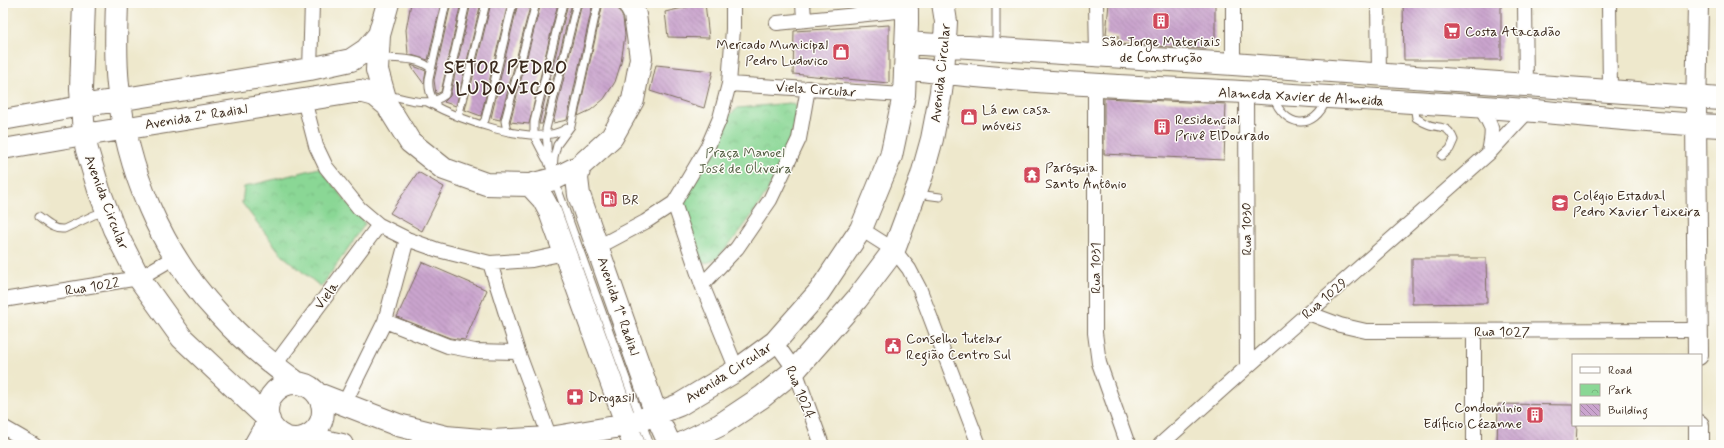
<svg xmlns="http://www.w3.org/2000/svg" width="1724" height="448" viewBox="0 0 1724 448" font-family="Mynerve,sans-serif">
<style>
.park{fill:url(#park-crowns);stroke:#62805a}
.building{fill:url(#building-back-hatch)}
.lines{fill:none;stroke-linecap:round;stroke-linejoin:round}
.lane-casing{stroke:#7a6c5b;stroke-width:9}
.street-casing{stroke:#7a6c5b;stroke-width:16}
.secondary-casing{stroke:#7a6c5b;stroke-width:22}
.primary-casing{stroke:#7a6c5b;stroke-width:24}
.lane{stroke:#fff;stroke-width:7}
.street{stroke:#fff;stroke-width:14}
.secondary{stroke:#fff;stroke-width:20}
.primary{stroke:#fff;stroke-width:22}
.labels{text-anchor:middle;stroke-width:3;stroke-linejoin:round;paint-order:stroke}
.poi-label{font-size:14px;fill:#3b2a1e;stroke:#fdfcf7;text-anchor:start}
.street-label{font-size:14px;fill:#3b2a1e;stroke:#fdfcf7}
.park-label{font-size:14px;fill:#535e42;stroke:#fdfcf7}
.district-label{font-size:18px;font-weight:bold;letter-spacing:1px;fill:#3b2a1e;stroke:#fdfcf7}
</style>
<defs>
<pattern id="park-crowns" width="20" height="18" patternUnits="userSpaceOnUse"><rect width="20" height="18" fill="#8ad795"/><path d="M2 6a3 3 0 1 1 6 0M12 15a3 3 0 1 1 6 0" fill="none" stroke="#78b980"/></pattern>
<pattern id="building-back-hatch" width="6" height="6" patternUnits="userSpaceOnUse"><rect width="6" height="6" fill="#caa4ce"/><path d="M-1 5l2 2M0 0l6 6M5-1l2 2" fill="none" stroke="#a586a7"/></pattern>
</defs>
<rect width="100%" height="100%" fill="#fdfcf7"/>
<filter id="ink" filterUnits="userSpaceOnUse"><feTurbulence type="fractalNoise" baseFrequency=".025" numOctaves="2"/><feDisplacementMap in="SourceGraphic" scale="8" xChannelSelector="R" yChannelSelector="G"/><feConvolveMatrix kernelMatrix="1 2 1 2 8 2 1 2 1" color-interpolation-filters="sRGB"/></filter>
<filter id="wash" filterUnits="userSpaceOnUse"><feTurbulence type="fractalNoise" baseFrequency=".012" numOctaves="4" result="noise"/><feDisplacementMap in="SourceGraphic" scale="16" xChannelSelector="R" yChannelSelector="G"/><feGaussianBlur stdDeviation="0.9" result="paint"/><feColorMatrix in="noise" values="0 0 0 0 0 0 0 0 0 0 0 0 0 0 0 0 0 1.4 0 .05"/><feComposite in="paint" operator="in"/></filter>
<g filter="url(#wash)">
<rect width="100%" height="100%" fill="#eee8cc"/>
<!-- park -->
<path class="park" d="M790,103l6,3c1,9 -2,18 -4,27 -11,40 -33,76 -60,108 -8,9 -18,25 -31,21l-19,-57v-7l24,-36 22,-46 10,-8z
M319,168l46,56 -44,63 -39,-32 -40,-52 2,-16z"/>
<g id="blocks">
<!-- building -->
<path class="building" d="M411,3h30l-13,57 -20,-6 -2,-24z
M451,3h10l-20,89 -5,2 -2,-14z
M471,3h10l-25,103 -12,-4 6,-6z
M491,3h17l-27,113 -16,-6z
M518,3h13l-31,117 -9,-2z
M541,3h17l-29,121 -19,-2z
M568,3h4l-30,121h-3z
M582,3h11l-26,117 -14,3z
M603,3h10l5,5 5,10 2,17 -4,28 -6,19 -11,17 -13,11 -13,6z
M705,3l4,35 -41,-1 -3,-25z
M1109,3h106v38h-8l-1,8 -88,-5v-8l-12,-1z
M1403,3h98v57h-97z
M889,25v58l-96,-9 1,-43z
M411,65l15,6 -2,13 -11,-15z
M656,65l57,6 -9,37 -54,-17z
M1104,98l122,6 -2,56 -120,-6z
M418,172l26,15 -22,44 -32,-18z
M1412,258h74l1,45 -75,1z
M422,262l65,28 -22,50 -15,-2 -53,-21z
M1498,404l75,1v20h4l-1,20h-79z"/>
</g>
</g>
<g filter="url(#ink)">
<use href="#blocks" fill-opacity="0" stroke="#7a6c5b" stroke-width="1"/>
<g class="lines">
<defs>
<path id="lane" d="M577,3l-31,126 2,33 102,283
M996,47v-44
M380,58c16,1 40,-1 51,11
M388,95c19,4 40,13 57,0l21,-92
M1273,97c12,31 41,35 54,2
M427,102c31,17 109,47 140,26
M436,104c-6,-9 -8,-15 -7,-25l17,-76
M1414,105l2,13c3,1 6,4 9,5 13,7 22,-1 29,17l-4,9 -8,7
M456,116l3,-3 27,-110
M482,124l3,-4 28,-117
M507,131l-2,-10 31,-118
M546,159l-12,-23v-14l29,-119
M553,171l1,-14 3,-12 14,-19 27,-123
M917,194l23,3
M38,217c8,6 15,13 26,12l30,-14 11,-3"/>
<path id="street" d="M803,3l1,16
M1096,3l1,52
M1378,3l1,71
M1525,3l1,82
M1609,3l1,88
M777,23l130,-13
M1233,64v-61
M310,69l2,-66
M729,84l175,11
M1095,85v248l4,30 28,79 3,3
M1246,92l1,275
M304,100l12,46 10,21 33,41 20,17 28,14 31,11 52,13 42,-3 33,-7
M1480,107c13,21 14,21 9,45
M674,203l28,82 35,85
M861,229l33,21 15,19 11,21 59,155
M598,247l47,-25 29,-19 34,-57 12,-28 9,-34 4,-55v-26
M490,263l28,89 32,86
M702,285l35,-37 33,-48 29,-61 9,-51
M3,300l136,-22 36,-21
M1308,313l32,12 26,6 332,-1
M385,321l63,25 27,5 43,1
M775,342l20,28 27,75
M274,366l105,-141
M344,404l41,-83 22,-82
M3,427l31,18
M1160,445l87,-78 242,-214 39,-42
M1474,445v-114"/>
<path id="secondary" d="M1698,3l-2,113 2,239
M3,120l78,-14
M3,149l81,-14
M1699,425v20"/>
<path id="primary" d="M84,3l-3,86 3,46 3,15 12,40 15,39 25,49 43,60 86,81
M117,3c-1,27 -2,55 1,82 8,84 43,168 101,229 23,26 50,48 77,68
M388,3l-9,32 -2,35 10,35 23,37 34,27 42,15 44,1 24,-6 26,-13 32,-29 21,-37 8,-42 -6,-43 -6,-12
M906,43l327,21 488,35
M906,68c134,18 270,19 405,28 71,4 142,8 213,14 66,6 131,13 197,16
M81,106l229,-37 41,-9 15,-10 13,-15
M84,135l276,-44 15,4 12,10
M580,166l-3,12 2,17 77,219 14,31
M530,185l13,14 7,13 84,233
M267 411a28 28 0 1 1 56 0a28 28 0 1 1-56 0Z
M318,394l80,31 48,12 46,4 58,-3 77,-13 29,-11 23,-9 58,-35 38,-28 44,-50 42,-63 30,-73 13,-61 3,-71v-14l-2,-7
M306,437l36,8
M255,445l14,-25
M679,445l41,-20 42,-28 33,-27 62,-71 37,-49 28,-75 10,-36 9,-47 2,-19 3,-51 -3,-19"/>
</defs>
<!-- lane casing -->
<use href="#lane" class="lane-casing"/>
<!-- street casing -->
<use href="#street" class="street-casing"/>
<!-- secondary casing -->
<use href="#secondary" class="secondary-casing"/>
<!-- primary casing -->
<use href="#primary" class="primary-casing"/>
<!-- lane -->
<use href="#lane" class="lane"/>
<!-- street -->
<use href="#street" class="street"/>
<!-- secondary -->
<use href="#secondary" class="secondary"/>
<!-- primary -->
<use href="#primary" class="primary"/>
</g>
</g>
<!-- icons -->
<defs>
<symbol id="building-square" viewBox="-11 -11 22 22"><rect x="-9" y="-9" width="18" height="18" rx="4" fill="#d1495b" stroke="#fdfcf7"/><path d="M-4-6H4V6H1V3H-1V6H-4ZM-2.5-4.3h1.7v1.8h-1.7ZM.8-4.3h1.7v1.8H.8ZM-2.5-1h1.7V.8h-1.7ZM.8-1h1.7V.8H.8Z" fill="#fff"/></symbol>
<symbol id="supermarket-square" viewBox="-11 -11 22 22"><rect x="-9" y="-9" width="18" height="18" rx="4" fill="#d1495b" stroke="#fdfcf7"/><path d="M-6-5.5h2.5l.6 2H6L4.5 2H-2.5L-4.4-4H-6ZM-1.5 3.2a1.3 1.3 0 1 0 .1 0ZM3 3.2a1.3 1.3 0 1 0 .1 0Z" fill="#fff"/></symbol>
<symbol id="shop-square" viewBox="-11 -11 22 22"><rect x="-9" y="-9" width="18" height="18" rx="4" fill="#d1495b" stroke="#fdfcf7"/><path d="M-5-2.5h2.3a2.7 3.5 0 0 1 5.4 0H5L5.5 6h-11ZM-1.5-2.5h3a1.5 2.3 0 0 0-3 0Z" fill="#fff"/></symbol>
<symbol id="temple-square" viewBox="-11 -11 22 22"><rect x="-9" y="-9" width="18" height="18" rx="4" fill="#d1495b" stroke="#fdfcf7"/><path d="M0-6L5-2H3V0L6.5 2.5H4V6H1.5V3h-3V6H-4V2.5H-6.5L-3 0V-2H-5Z" fill="#fff"/></symbol>
<symbol id="fuel-square" viewBox="-11 -11 22 22"><rect x="-9" y="-9" width="18" height="18" rx="4" fill="#d1495b" stroke="#fdfcf7"/><path d="M-5.5-6h7V0h2V4h1.3V-2.5L3-4.5l.8-.8L6-3V5H2.5V1h-1V6h-7ZM-4.2-4.7v3.2H.2V-4.7Z" fill="#fff"/></symbol>
<symbol id="school-square" viewBox="-11 -11 22 22"><rect x="-9" y="-9" width="18" height="18" rx="4" fill="#d1495b" stroke="#fdfcf7"/><path d="M0-5L7-2L0 1L-7-2ZM-4 1L0 2.5L4 1V4Q0 6-4 4Z" fill="#fff"/></symbol>
<symbol id="civic-square" viewBox="-11 -11 22 22"><rect x="-9" y="-9" width="18" height="18" rx="4" fill="#d1495b" stroke="#fdfcf7"/><path d="M-.6-6.5H3V-4.5H.6V-3L4-1V1h2V6H-6V1h2V-1L-.6-3ZM-1.2 2.5V6h2.4V2.5Z" fill="#fff"/></symbol>
<symbol id="pharmacy-square" viewBox="-11 -11 22 22"><rect x="-9" y="-9" width="18" height="18" rx="4" fill="#d1495b" stroke="#fdfcf7"/><path d="M-2-6h4v4h4v4h-4v4h-4v-4h-4v-4h4Z" fill="#fff"/></symbol>
</defs>
<g fill-rule="evenodd">
<use href="#building-square" x="1151" y="11" width="20" height="20"/>
<use href="#supermarket-square" x="1442" y="21" width="20" height="20"/>
<use href="#shop-square" x="831" y="42" width="20" height="20"/>
<use href="#shop-square" x="959" y="107" width="20" height="20"/>
<use href="#building-square" x="1152" y="117" width="20" height="20"/>
<use href="#temple-square" x="1022" y="165" width="20" height="20"/>
<use href="#fuel-square" x="599" y="189" width="20" height="20"/>
<use href="#school-square" x="1550" y="193" width="20" height="20"/>
<use href="#civic-square" x="883" y="336" width="20" height="20"/>
<use href="#pharmacy-square" x="565" y="387" width="20" height="20"/>
<use href="#building-square" x="1525" y="405" width="20" height="20"/>
</g>
<g class="labels">
<!-- poi labels -->
<g class="poi-label">
<text x="1465" y="36">Costa Atacadão</text>
<text x="1161" y="46" text-anchor="middle">São Jorge Materiais<tspan x="1161" dy="16">de Construção</tspan></text>
<text x="828" y="49" text-anchor="end">Mercado Municipal<tspan x="828" dy="16">Pedro Ludovico</tspan></text>
<text x="982" y="114">Lá em casa<tspan x="982" dy="16">móveis</tspan></text>
<text x="1175" y="124">Residencial<tspan x="1175" dy="16">Privê ElDourado</tspan></text>
<text x="1045" y="172">Paróquia<tspan x="1045" dy="16">Santo Antônio</tspan></text>
<text x="1573" y="200">Colégio Estadual<tspan x="1573" dy="16">Pedro Xavier Teixeira</tspan></text>
<text x="622" y="204">BR</text>
<text x="906" y="343">Conselho Tutelar<tspan x="906" dy="16">Região Centro Sul</tspan></text>
<text x="588" y="402">Drogasil</text>
<text x="1522" y="412" text-anchor="end">Condomínio<tspan x="1522" dy="16">Edíficio Cézanne</tspan></text>
</g>
<!-- street labels -->
<g class="street-label">
<text transform="translate(940 73) rotate(-84)" y="5">Avenida Circular</text>
<text transform="translate(816 89) rotate(4)" y="5">Viela Circular</text>
<text transform="translate(1301 96) rotate(3)" y="5">Alameda Xavier de Almeida</text>
<text transform="translate(196 116) rotate(-9)" y="5">Avenida 2ª Radial</text>
<text transform="translate(107 202) rotate(69)" y="5">Avenida Circular</text>
<text transform="translate(1246 229) rotate(-90)" y="5">Rua 1030</text>
<text transform="translate(1095 268) rotate(-90)" y="5">Rua 1031</text>
<text transform="translate(92 286) rotate(-9)" y="5">Rua 1022</text>
<text transform="translate(326 295) rotate(-53)" y="5">Viela</text>
<text transform="translate(1324 298) rotate(-41)" y="5">Rua 1029</text>
<text transform="translate(619 306) rotate(71)" y="5">Avenida 1ª Radial</text>
<text x="1502" y="336">Rua 1027</text>
<text transform="translate(728 372) rotate(-33)" y="5">Avenida Circular</text>
<text transform="translate(801 392) rotate(67)" y="5">Rua 1024</text>
</g>
<!-- park labels -->
<g class="park-label">
<text x="745" y="157">Praça Manoel<tspan x="745" dy="16">José de Oliveira</tspan></text>
</g>
<!-- district labels -->
<g class="district-label">
<text x="506" y="73">SETOR PEDRO<tspan x="506" dy="21">LUDOVICO</tspan></text>
</g>
</g>
<!-- margin -->
<rect width="1724" height="448" fill="none" stroke="#fdfcf7" stroke-width="16"/>
<!-- legend -->
<rect x="1572" y="354" width="130" height="72" fill="#fdfcf7" stroke="#afa8a0"/>
<rect x="1580" y="367" width="20" height="6" fill="#ffffff" stroke="#afa8a0"/>
<text x="1608" y="374" font-size="12" fill="#3b2a1e">Road</text>
<rect x="1580" y="384" width="20" height="12" fill="url(#park-crowns)" stroke="#afa8a0"/>
<text x="1608" y="394" font-size="12" fill="#3b2a1e">Park</text>
<rect x="1580" y="404" width="20" height="12" fill="url(#building-back-hatch)" stroke="#afa8a0"/>
<text x="1608" y="414" font-size="12" fill="#3b2a1e">Building</text>
</svg>
